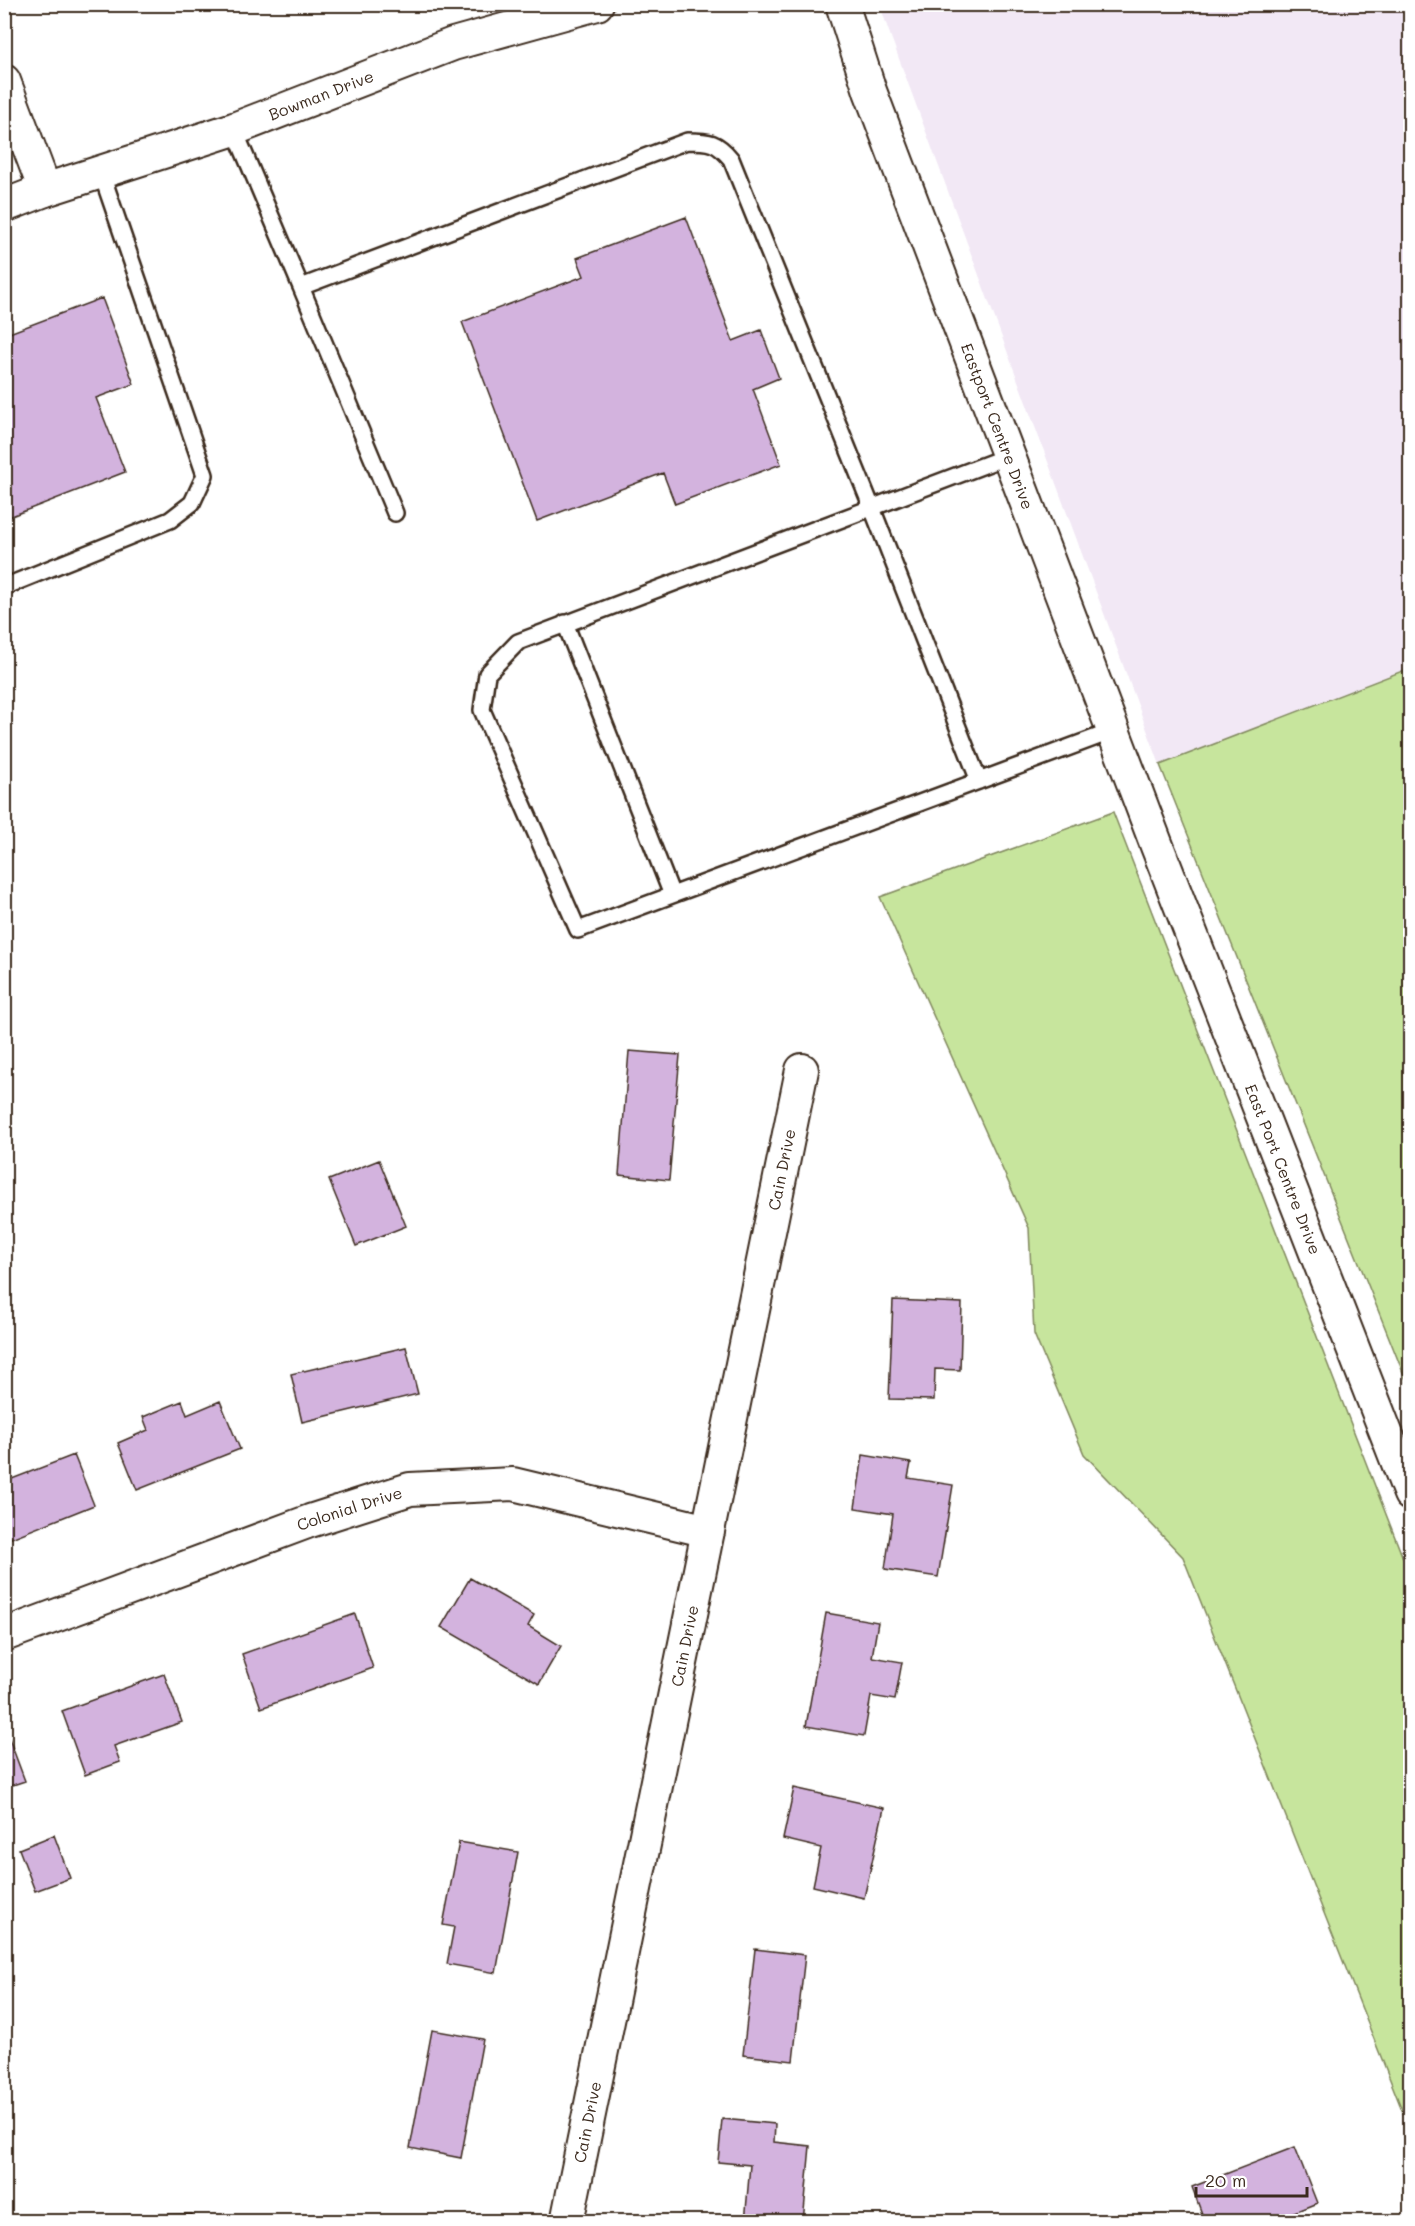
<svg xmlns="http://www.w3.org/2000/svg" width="1415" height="2226" viewBox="0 0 1415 2226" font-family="Mali,sans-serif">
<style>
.built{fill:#f2e8f5}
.green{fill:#c7e59d;stroke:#81885e;stroke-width:1.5}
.building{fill:#d3b3de;stroke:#3b2a1e;stroke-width:1.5}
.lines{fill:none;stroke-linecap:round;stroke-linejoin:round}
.service-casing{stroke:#3b2a1e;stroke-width:20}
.minor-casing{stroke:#3b2a1e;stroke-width:36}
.service{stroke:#fff;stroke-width:15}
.minor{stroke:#fff;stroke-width:32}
.labels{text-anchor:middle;stroke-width:6;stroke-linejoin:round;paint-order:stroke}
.street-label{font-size:16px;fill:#3b2a1e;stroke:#fff}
</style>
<rect width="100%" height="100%" fill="#fff"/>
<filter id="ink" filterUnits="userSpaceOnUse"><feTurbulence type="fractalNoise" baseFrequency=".0167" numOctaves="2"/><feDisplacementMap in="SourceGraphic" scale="12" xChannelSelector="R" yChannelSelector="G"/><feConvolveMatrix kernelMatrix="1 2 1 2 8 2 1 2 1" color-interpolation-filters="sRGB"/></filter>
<g filter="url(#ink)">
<!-- built -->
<path class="built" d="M880,5h530v663l-250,97 -272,-736z"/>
<!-- green -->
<path class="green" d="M1410,668v722l-250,-625z
M1113,812l297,764v554l-227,-573 -99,-103 -50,-120 -5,-106 -149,-331z"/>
<!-- building -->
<path class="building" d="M686,217l47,124 28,-11 18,48 -26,11 28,75 -106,40 -12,-31 -126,48 -75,-199 122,-46 -7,-18z
M102,298l32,86 -38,14 29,74 -121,47v-184z
M629,1051l51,4 -11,125 -50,-5z
M379,1160l27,66 -50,20 -27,-66z
M893,1300l69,3 -2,67 -25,-1 -1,31 -45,-1z
M406,1347l12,47 -116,28 -11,-48z
M182,1401l5,14 33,-14 20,48 -103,41 -19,-47 30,-13 -5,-13z
M74,1455l20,50 -90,36v-59z
M863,1455l48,8 -3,15 45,7 -15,92 -53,-8 8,-55 -38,-6z
M470,1578l64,37 -6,11 33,20 -22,38 -98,-57z
M826,1613l52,9 -6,35 30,5 -7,38 -24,-4 -7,40 -58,-10z
M355,1614l18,54 -112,40 -19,-54z
M164,1674l18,48 -68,24 6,16 -35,13 -23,-64z
M7,1733l18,48 -21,7v-54z
M794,1788l90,20 -20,90 -51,-12 8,-38 -38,-9z
M54,1835l16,43 -35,13 -16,-42z
M459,1842l59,10 -22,121 -49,-9 7,-37 -11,-2z
M755,1949l50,6 -12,106 -50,-6z
M432,2030l51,9 -22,119 -51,-10z
M722,2119l53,5 -1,18 36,4 -7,76h-58l5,-57 -32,-3z
M1295,2147l22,56 -48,19h-64l-13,-35z
M192,2214v8h-69v-7z"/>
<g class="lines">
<defs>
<path id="service" d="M234,129l67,158 386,-146c23,0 30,1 44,18l141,349 107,273
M301,287l94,226
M1008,456l-490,186 -31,32 -5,36 96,220 535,-199
M4,587l166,-67 22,-17 13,-28 -104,-303
M565,623l107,272"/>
<g id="minor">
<path id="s1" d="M842,4l28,87 287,755 253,648"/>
<path d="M4,81l41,109"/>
<path id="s2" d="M4,206l41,-16 189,-61 219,-85 144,-40"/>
<path id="s3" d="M4,1635l306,-114 100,-32 103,-5 195,47"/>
<path id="s4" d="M567,2222l235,-1152"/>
</g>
</defs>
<!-- service casing -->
<use href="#service" class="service-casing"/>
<!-- minor casing -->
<use href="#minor" class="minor-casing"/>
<!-- service -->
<use href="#service" class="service"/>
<!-- minor -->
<use href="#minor" class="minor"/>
</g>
</g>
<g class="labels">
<!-- street labels -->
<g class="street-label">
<text dy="6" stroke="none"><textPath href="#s2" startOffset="336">Bowman Drive</textPath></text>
<text dy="6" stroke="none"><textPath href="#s1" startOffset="450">Eastport Centre Drive</textPath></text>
<text dy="6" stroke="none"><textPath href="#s4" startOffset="1074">Cain Drive</textPath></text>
<text dy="6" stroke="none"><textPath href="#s1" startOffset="1246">East Port Centre Drive</textPath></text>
<text dy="6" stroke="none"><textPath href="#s3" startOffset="368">Colonial Drive</textPath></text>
<text dy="6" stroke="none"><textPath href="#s4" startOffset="588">Cain Drive</textPath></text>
<text dy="6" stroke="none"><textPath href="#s4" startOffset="102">Cain Drive</textPath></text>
</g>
</g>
<!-- margin -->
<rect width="1415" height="2226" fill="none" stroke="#fff" stroke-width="24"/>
<rect x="12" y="12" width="1391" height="2202" fill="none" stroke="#3b2a1e" stroke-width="2" filter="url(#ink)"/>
<!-- scale -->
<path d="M1196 2187v9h111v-9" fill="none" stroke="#3b2a1e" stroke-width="3"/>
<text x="1205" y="2187" font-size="18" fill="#3b2a1e" stroke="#ffffff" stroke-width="4.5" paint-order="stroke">20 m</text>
</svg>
